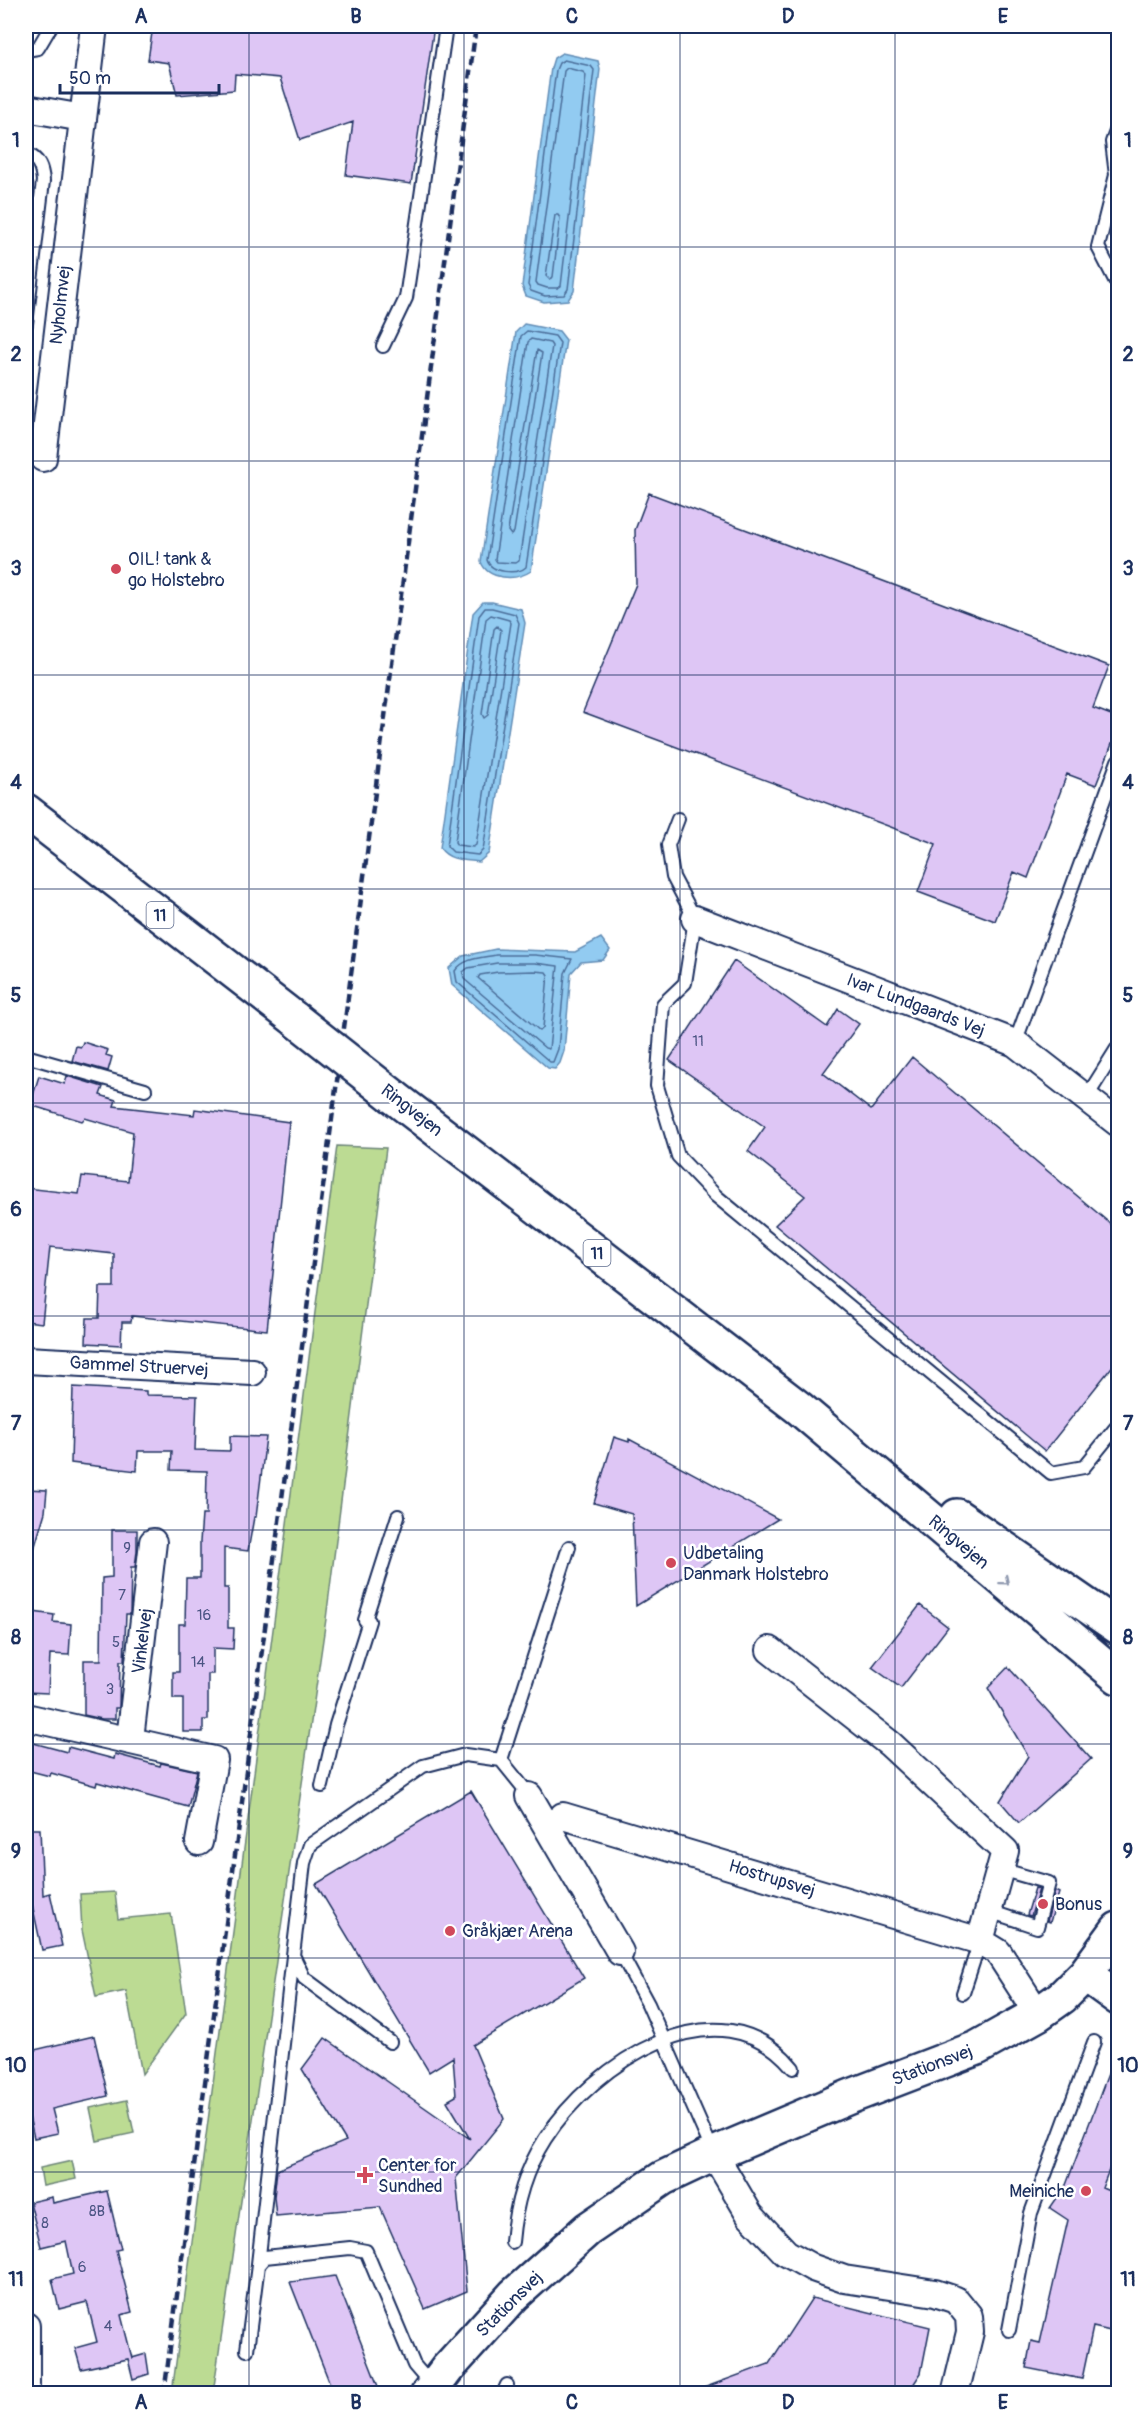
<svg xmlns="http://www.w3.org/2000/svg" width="1144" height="2419" viewBox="0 0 1144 2419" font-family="Pangolin,sans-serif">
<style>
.green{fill:#bcdb93;stroke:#6c8578;stroke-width:1.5}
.water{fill:#92cbf1;stroke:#628db6;stroke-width:1.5}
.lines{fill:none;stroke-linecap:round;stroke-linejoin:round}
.shore{stroke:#4b6d99;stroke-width:1.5}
.building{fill:#dec6f5;stroke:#1b2f5e;stroke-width:1.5}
.lane-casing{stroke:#1b2f5e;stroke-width:16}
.street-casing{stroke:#1b2f5e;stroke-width:30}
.secondary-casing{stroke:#1b2f5e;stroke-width:38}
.primary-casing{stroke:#1b2f5e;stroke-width:38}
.lane{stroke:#fff;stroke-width:12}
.street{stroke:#fff;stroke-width:26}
.secondary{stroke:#fff;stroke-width:33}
.primary{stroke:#fff;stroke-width:33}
.rail{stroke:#1b2f5e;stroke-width:4.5;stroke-dasharray:9 4.5;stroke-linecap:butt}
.primary-bridge-casing{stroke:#1b2f5e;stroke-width:38;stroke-linecap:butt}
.primary-bridge{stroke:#fff;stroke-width:33}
.oneway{stroke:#8d97ae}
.grid{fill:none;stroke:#1b2f5e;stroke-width:1.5;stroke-opacity:0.55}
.poi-dot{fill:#d1495b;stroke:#fff;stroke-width:2}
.labels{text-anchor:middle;stroke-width:5;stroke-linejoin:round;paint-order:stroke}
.number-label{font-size:15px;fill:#4c5584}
.shield{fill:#fff;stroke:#5f6d8e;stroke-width:1.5}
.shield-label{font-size:16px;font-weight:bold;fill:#1b2f5e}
.street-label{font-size:18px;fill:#1b2f5e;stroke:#fff}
.poi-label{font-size:18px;fill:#1b2f5e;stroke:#fff;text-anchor:start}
.neatline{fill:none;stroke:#1b2f5e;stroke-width:2}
.grid-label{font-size:20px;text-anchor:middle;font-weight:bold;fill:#1b2f5e}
</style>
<rect width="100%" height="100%" fill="#fff"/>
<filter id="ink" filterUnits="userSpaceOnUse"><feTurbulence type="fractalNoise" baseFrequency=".0167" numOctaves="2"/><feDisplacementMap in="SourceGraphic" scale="12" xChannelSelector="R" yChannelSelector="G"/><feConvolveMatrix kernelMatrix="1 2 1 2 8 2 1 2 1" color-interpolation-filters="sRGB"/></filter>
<g filter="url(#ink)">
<!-- green -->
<path class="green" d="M337,1146l49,2 -60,471 -113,774h-41z
M115,1892l3,27 53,-5 15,99 -44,61 -16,-83 -30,6 -14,-67 -2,-36z
M127,2100l7,33 -37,8 -7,-33z
M72,2161l4,18 -33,7 -3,-18z"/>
<!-- water -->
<path class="water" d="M562,53l36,8 2,8 -26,222 -6,9 -24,2 -18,-6 -4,-10 29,-218 3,-10z
M524,324l35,7 7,9 -35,231c-15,10 -43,9 -50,-9l35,-230z
M483,602h9l29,7 4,14 -36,230 -10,9c-14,-2 -30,-1 -39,-14l33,-235z
M601,938l9,12 -7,10 -22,2 -10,11 -7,78 -4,12 -5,6 -7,-1 -96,-83 -3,-17 14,-12 33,-7 79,3z"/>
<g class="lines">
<!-- shore -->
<path class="shore" d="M564,60l27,6 3,4 -26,219 -4,6 -19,1 -14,-5 -3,-6 28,-215 3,-7z
M567,68l16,4 3,3 -25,211 -3,2h-11l-9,-3 -2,-3 28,-211z
M555,215h3l2,3 -7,59 -4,2 -3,-3z
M527,331l28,5 5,7 -34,224c-9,8 -35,6 -39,-7l34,-224z
M531,339l19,4 2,3 -33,215 -3,2 -19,-1 -2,-3 33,-217z
M537,350l5,3 -28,179 -3,3 -3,-4z
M485,608h7l23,6 4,9 -36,227 -5,5 -25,-3 -6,-6 32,-230z
M491,615l18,5 2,3 -35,222 -3,2 -16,-2 -2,-3 31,-223z
M497,626l4,4 -13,85 -4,3 -2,-4 12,-85z
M496,955h39l37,4 -7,14 -7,76 -5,13h-3l-93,-80 -2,-11c8,-13 27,-13 41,-16z
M497,963h38l23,3 -9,83 -4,-1 -81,-69 -1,-7 5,-4z
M534,971l12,1 2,3 -5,53 -3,3 -62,-53 2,-3 18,-3z"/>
</g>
<!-- building -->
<path class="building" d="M153,26h281l-23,158 -65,-9 7,-53 -53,18 -20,-62 -45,-4 -1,16 -57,5 -8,-32 -21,-3z
M649,493l460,173 -16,42 26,10v8l-23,59 -29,-11 -39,104 -14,-6 -19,49 -77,-29 18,-48 -353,-132 53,-128 -1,-54z
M734,961l93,66 11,-18 21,15 -36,49 48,37 41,-53 207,174v127l-74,93 -270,-226 30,-29 -57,-45 17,-24 -96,-67z
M83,1042l25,8 -2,5 6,2 -4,14 -36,-10 4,-15 5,1z
M39,1076l26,8 2,-8 36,11 -3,8 16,5 -2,6 80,9 1,-6 94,13 -22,208 -135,-14 -1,6h-9l-1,23 -35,-2 1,-25h12l1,-31h14v-33l-64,-7 -8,76 -16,-2v-133l53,6 3,-18 46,5 5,-49 -48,-14 -3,3 -52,-16z
M73,1387l73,4v4l51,1 -2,54 35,1v-15l36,1 -10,80h-2l-6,34 -24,-3v40h4v40h6l-1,21 -20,-1v26h-5v46h-5v12h-20v-33h-10v-27h6v-48h6l1,-46h14v-36l2,-27h4l1,-44 -36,-1 1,-19h-34l-1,20 -66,-8z
M614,1437l15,5v-3l149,80 -142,87 -4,-92 -38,-11z
M26,1489l21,1 -2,22 -15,51 -4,-1z
M112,1530h25v21l-2,16h-4l-1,47h-4l-2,47h-4l-1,47h-4v11h-13l-18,-4v-55h17l1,-82 10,-1z
M920,1605l28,22 -47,61 -29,-21z
M26,1611l28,4 -1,7 18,2 -2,31 -19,-1 -2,39 -22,-1z
M1008,1667l83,92 -72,64 -19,-22 28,-45 -40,-68z
M26,1741l41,11 1,-5 46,12 1,-5 45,12 1,-3 36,8 -9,36 -91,-25 -1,4 -45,-13 -1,3 -24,-6z
M471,1791l113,187 -111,67 31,74 -48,59 11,113 -42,18 -45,-102 -104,9 -2,-19 3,-27 69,-29 -44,-72 23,-31 145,101 -23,-38 9,-5 -3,-39 -24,15 -113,-188z
M26,1829h14l3,66 7,-2 12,53 -20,4 -16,-74z
M1035,1888l4,1 -8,27 -4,-1z
M1055,1891l4,2 -9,29 -3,-1z
M94,2036l14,60 -56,13 6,24 -24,5 -5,-22 -3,1v-65z
M1117,2050l2,94 -17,44 17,7v16l-8,22 8,1v99l-26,-6 -11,52 -56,-11 5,-27 9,2 28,-123 -18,-12 16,-23z
M107,2191l14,58 -5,1 16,62 -11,3 11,43 14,-4 3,20 -16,5 -5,-20 -47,10 -6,-21 22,-6 -10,-40 -28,7 -7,-30 21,-5 -7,-33 -25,6 -11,-45 22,-5 1,6z
M335,2276l46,118h-47l-44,-112z
M812,2298l118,29 -9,46 -14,21h-212v-3l74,-27z"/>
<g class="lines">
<defs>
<path id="lane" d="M26,50l12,-2 13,-22
M26,154c13,4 16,15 17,27l-17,143
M1116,282l-18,-35 18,-72 -4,-33 6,-16
M383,346l23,-48 40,-272
M678,819l-10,26 5,32 22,42 -10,64 -22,21 -6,82 21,70 38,40 335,277 33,-6 34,-42
M1015,1043l103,-282
M26,1056l119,34
M1086,1098l32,-51
M365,1620l33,-104
M322,1786l14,-61 33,-104
M531,1797l-30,-37 68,-213
M989,1911l48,16 12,-44 -49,-14
M620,1952l28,52 65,148
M963,1993l17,-52
M390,2042l-86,-64 -11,-23 11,-92 6,-18 113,-79 42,-11 36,5
M512,2242c3,-36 13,-72 33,-103 47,-74 174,-161 248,-71
M258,2264l35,-308
M1009,2330l22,-117 63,-171
M247,2350l11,-85 7,-8 85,-9 16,3 48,114 18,21
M503,2394l4,-9"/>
<path id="street" d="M26,108l57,10
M43,458l51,-432
M695,919l320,124 103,80
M26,1360l226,12
M770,1650l120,94 115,107 -25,90
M26,1717l188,43 -15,82
M130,1739l23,-197
M529,1796l91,156
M563,1816l417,125 18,11 40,62
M714,2154l36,61 36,38 27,15 31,11 91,14 21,7 13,16 1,16 -15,62
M26,2326v68"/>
<path id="secondary" d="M1085,1974l33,24
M428,2394l19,-25 67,-74 74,-66 75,-51 51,-24 135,-57 128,-49 61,-34 24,-17 23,-23 33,-45"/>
<path id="primary" d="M26,811l269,208
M394,1097l405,311 319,269
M957,1516l161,111"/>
</defs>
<!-- lane casing -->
<use href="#lane" class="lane-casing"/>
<!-- street casing -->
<use href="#street" class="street-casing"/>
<!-- secondary casing -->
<use href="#secondary" class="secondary-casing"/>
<!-- primary casing -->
<use href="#primary" class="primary-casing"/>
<!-- lane -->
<use href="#lane" class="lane"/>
<!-- street -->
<use href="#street" class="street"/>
<!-- secondary -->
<use href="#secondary" class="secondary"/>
<!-- primary -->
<use href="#primary" class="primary"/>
<!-- rail -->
<path class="rail" d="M164,2394l312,-2368"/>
<defs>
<path id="primary-bridge" d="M295,1019l99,78"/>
</defs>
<!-- primary-bridge casing -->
<use href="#primary-bridge" class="primary-bridge-casing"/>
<!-- primary-bridge -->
<use href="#primary-bridge" class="primary-bridge"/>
</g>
<!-- one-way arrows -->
<defs><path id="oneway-chevron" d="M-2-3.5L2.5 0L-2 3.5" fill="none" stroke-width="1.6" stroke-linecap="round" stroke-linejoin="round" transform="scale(1.5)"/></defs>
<use class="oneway" href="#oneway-chevron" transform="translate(1005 1581) rotate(40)"/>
</g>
<!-- grid -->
<path class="grid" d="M249,26v2368M464,26v2368M680,26v2368M895,26v2368M26,247h1092M26,461h1092M26,675h1092M26,889h1092M26,1103h1092M26,1316h1092M26,1530h1092M26,1744h1092M26,1958h1092M26,2172h1092"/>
<!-- markers -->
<g class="poi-dot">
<circle cx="116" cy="569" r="6"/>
<circle cx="671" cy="1563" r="6"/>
<circle cx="1043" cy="1904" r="6"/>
<circle cx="450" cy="1931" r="6"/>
<path d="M362 2166h6v6h6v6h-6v6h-6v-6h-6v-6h6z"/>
<circle cx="1086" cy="2191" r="6"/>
</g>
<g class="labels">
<!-- number labels -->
<g class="number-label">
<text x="698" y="1046">11</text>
<text x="127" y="1553">9</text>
<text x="122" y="1600">7</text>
<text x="204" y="1620">16</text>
<text x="116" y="1647">5</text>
<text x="198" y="1667">14</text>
<text x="110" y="1694">3</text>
<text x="97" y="2216">8B</text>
<text x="45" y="2228">8</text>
<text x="82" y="2272">6</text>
<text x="108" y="2331">4</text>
</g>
<!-- shield labels -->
<g class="shield">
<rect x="146.5" y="902" width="27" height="26" rx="4.5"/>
<rect x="583.5" y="1240" width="27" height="26" rx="4.5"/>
</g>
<g class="shield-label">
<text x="160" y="921">11</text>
<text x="597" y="1259">11</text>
</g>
<!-- street labels -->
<g class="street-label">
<text transform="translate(60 305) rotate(-84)" y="6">Nyholmvej</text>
<text transform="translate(916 1005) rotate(21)" y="6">Ivar Lundgaards Vej</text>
<text transform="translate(412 1110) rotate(38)" y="6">Ringvejen</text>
<text transform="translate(139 1366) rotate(3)" y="6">Gammel Struervej</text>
<text transform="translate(959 1542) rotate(40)" y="6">Ringvejen</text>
<text transform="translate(142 1641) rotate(-83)" y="6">Vinkelvej</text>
<text transform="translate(772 1878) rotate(17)" y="6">Hostrupsvej</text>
<text transform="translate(932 2065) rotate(-21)" y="6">Stationsvej</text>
<text transform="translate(509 2304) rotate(-45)" y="6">Stationsvej</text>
</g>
<!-- poi labels -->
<g class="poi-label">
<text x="128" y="565">OIL! tank &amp;<tspan x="128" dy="21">go Holstebro</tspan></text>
<text x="683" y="1559">Udbetaling<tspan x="683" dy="21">Danmark Holstebro</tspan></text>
<text x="1055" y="1910">Bonus</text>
<text x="462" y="1937">Gråkjær Arena</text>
<text x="378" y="2171">Center for<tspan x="378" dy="21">Sundhed</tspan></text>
<text x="1074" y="2197" text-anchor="end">Meiniche</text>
</g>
</g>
<!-- margin -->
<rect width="1144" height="2419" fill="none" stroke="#fff" stroke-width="66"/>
<!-- scale -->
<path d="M60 84v9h159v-9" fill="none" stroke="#1b2f5e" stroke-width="3"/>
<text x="69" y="84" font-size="18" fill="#1b2f5e" stroke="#ffffff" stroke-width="4.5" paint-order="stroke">50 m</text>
<rect x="33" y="33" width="1078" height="2353" class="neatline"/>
<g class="grid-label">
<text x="141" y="23">A</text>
<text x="356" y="23">B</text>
<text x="572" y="23">C</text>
<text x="788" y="23">D</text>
<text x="1003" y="23">E</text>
<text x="16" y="147">1</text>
<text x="1128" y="147">1</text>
<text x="16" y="361">2</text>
<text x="1128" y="361">2</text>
<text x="16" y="575">3</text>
<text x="1128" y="575">3</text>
<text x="16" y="789">4</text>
<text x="1128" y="789">4</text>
<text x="16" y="1002">5</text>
<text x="1128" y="1002">5</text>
<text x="16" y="1216">6</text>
<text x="1128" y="1216">6</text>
<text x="16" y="1430">7</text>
<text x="1128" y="1430">7</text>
<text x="16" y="1644">8</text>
<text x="1128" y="1644">8</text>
<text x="16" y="1858">9</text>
<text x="1128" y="1858">9</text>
<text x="16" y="2072">10</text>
<text x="1128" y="2072">10</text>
<text x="16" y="2286">11</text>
<text x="1128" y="2286">11</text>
<text x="141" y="2409">A</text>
<text x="356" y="2409">B</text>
<text x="572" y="2409">C</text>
<text x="788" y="2409">D</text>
<text x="1003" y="2409">E</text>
</g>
</svg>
